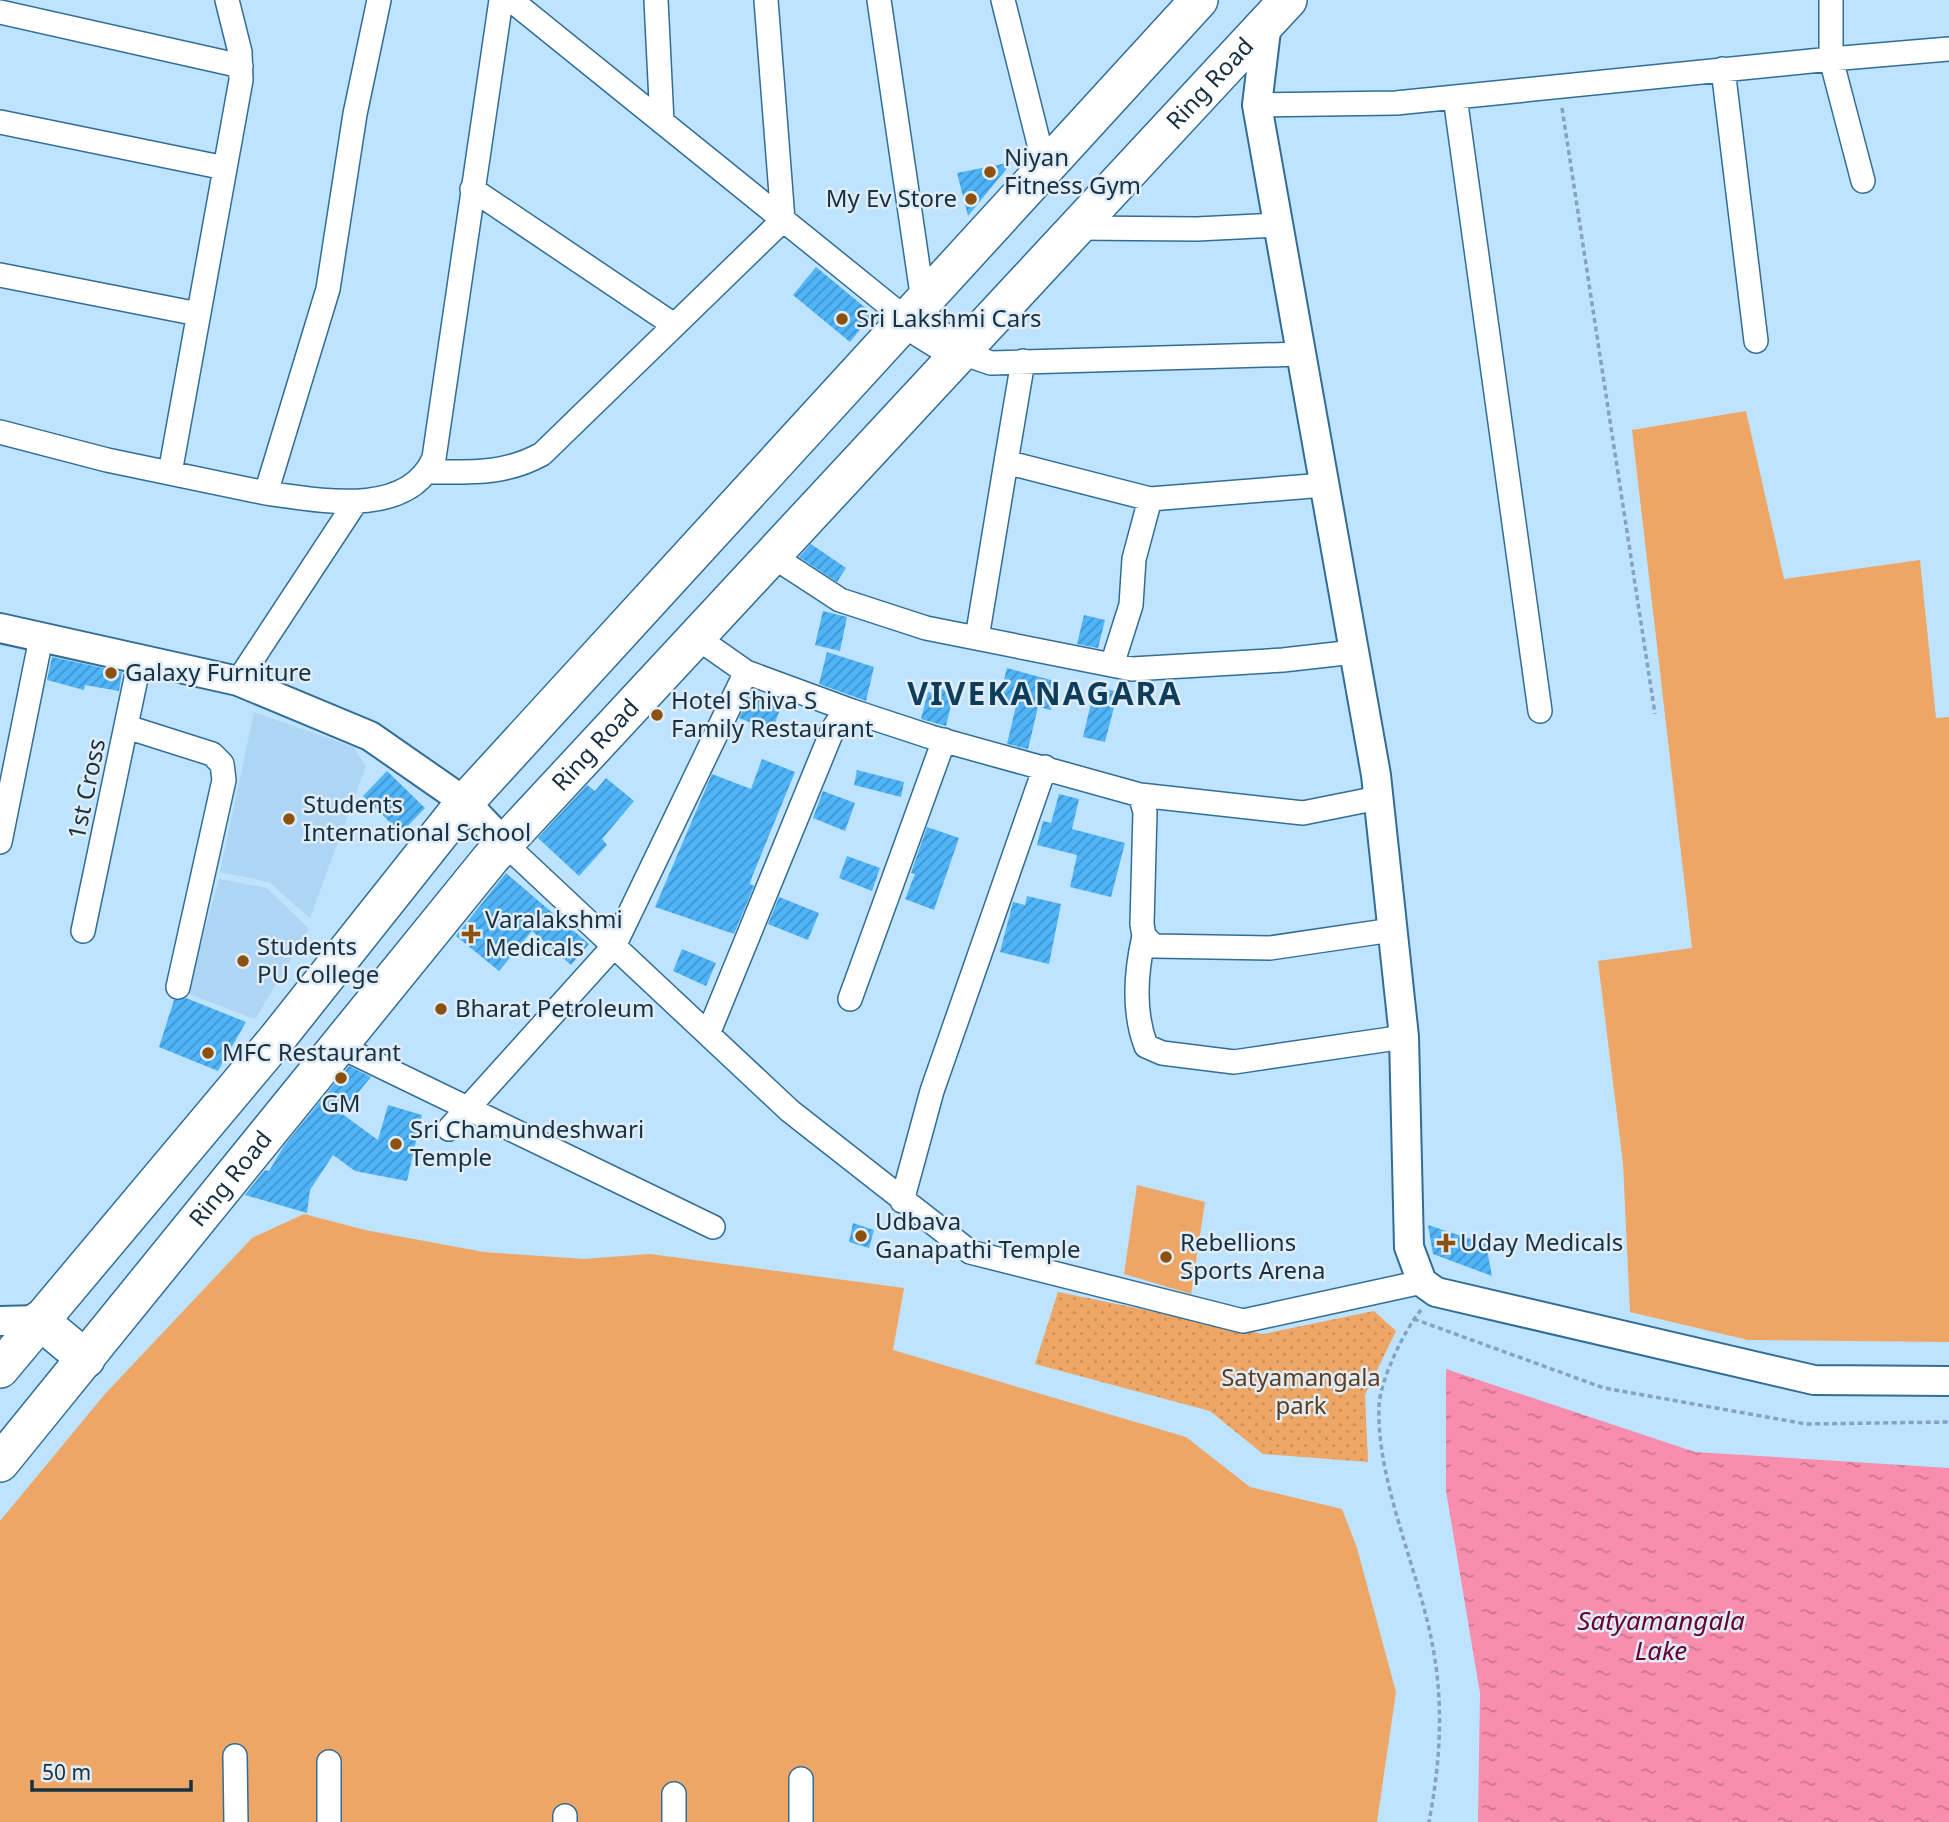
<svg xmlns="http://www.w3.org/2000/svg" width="1949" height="1822" viewBox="0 0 1949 1822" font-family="'Noto Sans',sans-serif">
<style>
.built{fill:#aed5f3}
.green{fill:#eea666}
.park{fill:url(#park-dots)}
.water{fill:url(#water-ripples)}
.building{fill:url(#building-hatch)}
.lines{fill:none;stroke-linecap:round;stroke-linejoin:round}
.minor-casing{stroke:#316d96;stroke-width:26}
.tertiary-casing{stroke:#316d96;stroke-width:32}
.primary-casing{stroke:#316d96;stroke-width:40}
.path{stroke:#83a4bb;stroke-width:3.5;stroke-dasharray:5 3.5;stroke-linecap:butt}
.minor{stroke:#fff;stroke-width:23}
.tertiary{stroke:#fff;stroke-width:28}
.primary{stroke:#fff;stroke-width:37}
.poi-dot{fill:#8d510f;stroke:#e0ecf6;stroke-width:2.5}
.labels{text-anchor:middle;stroke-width:5;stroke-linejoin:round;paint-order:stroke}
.street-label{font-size:24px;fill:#183142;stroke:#e0ecf6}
.poi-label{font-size:24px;fill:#183142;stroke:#e0ecf6;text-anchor:start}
.park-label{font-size:24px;fill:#5f3c1d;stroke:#e0ecf6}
.water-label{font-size:26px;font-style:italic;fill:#660131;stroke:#e0ecf6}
.district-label{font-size:32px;font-weight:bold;letter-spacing:2px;fill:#0d3d5b;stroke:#e0ecf6}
</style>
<defs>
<pattern id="park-dots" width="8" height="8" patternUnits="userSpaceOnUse" patternTransform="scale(1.75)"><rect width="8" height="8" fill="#eea666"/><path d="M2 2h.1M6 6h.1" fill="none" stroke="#cb8f5a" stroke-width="1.8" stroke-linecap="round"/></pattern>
<pattern id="water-ripples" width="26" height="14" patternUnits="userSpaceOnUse" patternTransform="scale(1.75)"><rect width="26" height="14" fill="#f98dae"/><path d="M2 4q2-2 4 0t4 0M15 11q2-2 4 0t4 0" fill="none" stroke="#c9748f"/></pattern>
<pattern id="building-hatch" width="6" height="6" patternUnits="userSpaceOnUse" patternTransform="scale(1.75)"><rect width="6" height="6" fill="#4fb4f8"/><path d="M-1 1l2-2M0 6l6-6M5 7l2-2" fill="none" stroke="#4193ca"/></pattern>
</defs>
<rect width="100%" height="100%" fill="#bee3fe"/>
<!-- built -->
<path class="built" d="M254,712l99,35 13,19 -56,152 -41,-36 -49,-10z
M219,879l48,9 42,41 -54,90 -68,-26z"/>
<!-- green -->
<path class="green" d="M1746,411l38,168 136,-19 16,158 13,-1v625l-201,-2 -118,-28 -7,-149 -25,-202 94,-13 -60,-518z
M1137,1185l68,17 -14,92 -67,-20z
M304,1214l61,16 119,22 100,7 66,-5 254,34 -11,62 293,87 64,50 92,22 15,39 39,144 -19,130h-1377v-301l105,-127 147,-156z"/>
<!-- park -->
<path class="park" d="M1058,1292l205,42 111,-23 22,20 -31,64 3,67 -105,-8 -53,-43 -175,-47z"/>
<!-- water -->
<path class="water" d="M1446,1369l249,83 254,16v354h-471l2,-129 -34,-202z"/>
<!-- building -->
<path class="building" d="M1012,162l-44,54 -11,-43z
M816,267l57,47 -23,28 -57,-47z
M811,544l35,24 -9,14 -38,-25z
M823,611l24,6 -7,34 -25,-6z
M1084,615l21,5 -7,28 -21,-4z
M827,652l47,15 -8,34 -47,-17z
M52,657l70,15 -3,19 -34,-6 -1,5 -37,-10z
M1007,668l51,14 -7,28 -13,-3 -10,42 -21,-5 9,-38 -18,-4z
M1095,686l23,6 -13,50 -22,-5z
M938,688l16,4 -8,34 -25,-7 7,-27 9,2z
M752,692l30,12 -10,27 -33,-13z
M762,759l33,13 -43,105 -2,7 4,2 -20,48 -79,-27 57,-133 39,15z
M857,770l47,12 -3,15 -47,-12z
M387,771l38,37 -24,25 -38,-37z
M606,778l28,23 -32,38 5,6 -28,31 -41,-38 49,-53 8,6z
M823,791l32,12 -10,28 -32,-13z
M1059,794l20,5 -7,30 53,14 -14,54 -41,-10 7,-32 -40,-10 6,-24 8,2z
M927,827l32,11 -25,72 -29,-11 10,-25 -4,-1z
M847,856l33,12 -8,23 -33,-13z
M506,873l83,71 -18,21 -39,-34 -33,40 -43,-35z
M1027,896l34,8 -12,60 -49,-12 13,-50 12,3z
M779,897l40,16 -11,27 -40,-16z
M682,949l34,14 -10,23 -33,-15z
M186,998l60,24 -28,49 -59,-24 15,-47z
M349,1066l22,11 -30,36 37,27 10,-35 34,10 -15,66 -52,-10 -22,-16 -23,35 -3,23 -62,-18 20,-25 4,1 15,-25z
M853,1223l21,7 -5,18 -20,-6z
M1428,1225l58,19 6,32 -59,-22z"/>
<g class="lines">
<defs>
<path id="minor" d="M511,0l395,319
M656,0l6,122
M879,0l44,301
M1003,0l42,168
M0,12l241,54
M1723,69l33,272
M1455,97l85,614
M1257,105l139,-2 435,-44v-59
M0,122l225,46
M1863,181l-32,-122 118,-10
M472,189l202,136
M1075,228l122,1 81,-4
M0,275l198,39
M959,352l32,11 310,-9
M1023,361l-17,101 144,37 174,-14
M0,432l107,28 159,33 62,-204 27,-175 24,-114
M428,472c42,0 76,3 114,-18l241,-234 -17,-220
M170,473l71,-393 -1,-28 -13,-52
M266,493c51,7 142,26 168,-35l67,-458
M771,555l69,45 86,28 206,41 151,-9 71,-8
M696,637l50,35 106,39
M977,638l29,-176
M1112,665l19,-60 3,-46 16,-60
M238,681l117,-178
M127,727l85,27 10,10 2,16 -46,207
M1140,795l5,17 -3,112 2,12 10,10 116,2 122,-18
M0,842l41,-204
M504,843l286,268 180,141 273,69 179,-39
M83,931l57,-272
M1144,936c-8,35 -11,76 2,110l16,7 72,9 170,-25
M850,999l94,-259
M708,1034l125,-305 8,-12 11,-6 79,26 209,58 163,18 75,-15
M339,1046l374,181
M449,1129l165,-183 132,-274
M902,1201l30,-110 113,-324
M235,1756l1,66
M329,1762v60
M801,1779v43
M674,1794v28
M565,1822v-6"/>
<path id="tertiary" d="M1267,22l-10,83 119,670 28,262 5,210 13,35 14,10 378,88 135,1
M0,628l238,53 132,55 95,66 39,41
M0,1321l39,-1"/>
<g id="primary">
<path d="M906,319l53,33"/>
<path d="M39,1320l47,39"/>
<path d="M0,1369l276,-329 189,-238 734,-802"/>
<path id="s1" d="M0,1463l491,-605 797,-858"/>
</g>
</defs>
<!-- minor casing -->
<use href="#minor" class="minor-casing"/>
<!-- tertiary casing -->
<use href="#tertiary" class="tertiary-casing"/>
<!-- primary casing -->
<use href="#primary" class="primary-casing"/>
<!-- path -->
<path class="path" d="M1562,108l93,606
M1421,1310c-16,19 -41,70 -42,96 -3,75 41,167 54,242 11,59 7,116 -4,174
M1414,1319l190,69 202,36 143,-2"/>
<!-- minor -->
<use href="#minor" class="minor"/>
<!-- tertiary -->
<use href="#tertiary" class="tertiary"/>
<!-- primary -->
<use href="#primary" class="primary"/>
</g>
<!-- markers -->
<g class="poi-dot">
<circle cx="990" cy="172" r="7"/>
<circle cx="971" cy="199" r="7"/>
<circle cx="842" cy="319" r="7"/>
<circle cx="111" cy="673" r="7"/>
<circle cx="657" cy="715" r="7"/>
<circle cx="289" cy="819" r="7"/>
<path d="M467.5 923.5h7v7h7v7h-7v7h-7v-7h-7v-7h7z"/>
<circle cx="243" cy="961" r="7"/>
<circle cx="441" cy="1009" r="7"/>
<circle cx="208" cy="1053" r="7"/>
<circle cx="341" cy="1078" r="7"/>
<circle cx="396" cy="1144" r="7"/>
<circle cx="861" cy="1236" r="7"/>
<path d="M1442.5 1232.5h7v7h7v7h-7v7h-7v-7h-7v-7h7z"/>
<circle cx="1166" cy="1257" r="7"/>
</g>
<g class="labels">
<!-- street labels -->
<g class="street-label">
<text dy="8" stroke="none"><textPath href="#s1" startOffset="1836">Ring Road</textPath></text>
<text dy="8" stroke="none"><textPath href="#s1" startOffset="933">Ring Road</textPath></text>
<text transform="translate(87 789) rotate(-78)" y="8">1st Cross</text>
<text dy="8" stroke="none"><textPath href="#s1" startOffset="366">Ring Road</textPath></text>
</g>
<!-- poi labels -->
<g class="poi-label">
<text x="1004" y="166">Niyan<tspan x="1004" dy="28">Fitness Gym</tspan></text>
<text x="957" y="207" text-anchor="end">My Ev Store</text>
<text x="856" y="327">Sri Lakshmi Cars</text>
<text x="125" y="681">Galaxy Furniture</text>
<text x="671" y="709">Hotel Shiva S<tspan x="671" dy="28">Family Restaurant</tspan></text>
<text x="303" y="813">Students<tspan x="303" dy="28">International School</tspan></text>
<text x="485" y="928">Varalakshmi<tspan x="485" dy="28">Medicals</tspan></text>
<text x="257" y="955">Students<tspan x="257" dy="28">PU College</tspan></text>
<text x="455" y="1017">Bharat Petroleum</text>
<text x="222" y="1061">MFC Restaurant</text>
<text x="341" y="1112" text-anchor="middle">GM</text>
<text x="410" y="1138">Sri Chamundeshwari<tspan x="410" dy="28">Temple</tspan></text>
<text x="875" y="1230">Udbava<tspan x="875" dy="28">Ganapathi Temple</tspan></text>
<text x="1180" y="1251">Rebellions<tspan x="1180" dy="28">Sports Arena</tspan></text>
<text x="1460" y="1251">Uday Medicals</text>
</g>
<!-- park labels -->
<g class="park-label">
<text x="1301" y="1386">Satyamangala<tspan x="1301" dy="28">park</tspan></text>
</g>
<!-- water labels -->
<g class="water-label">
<text x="1661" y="1630">Satyamangala<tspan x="1661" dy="30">Lake</tspan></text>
</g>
<!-- district labels -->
<g class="district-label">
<text x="1045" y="705">VIVEKANAGARA</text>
</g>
</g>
<!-- scale -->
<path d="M32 1780v10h159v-10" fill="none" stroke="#183142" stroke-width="3.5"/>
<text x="42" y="1780" font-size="21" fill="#183142" stroke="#e0ecf6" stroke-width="5" paint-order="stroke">50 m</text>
</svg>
